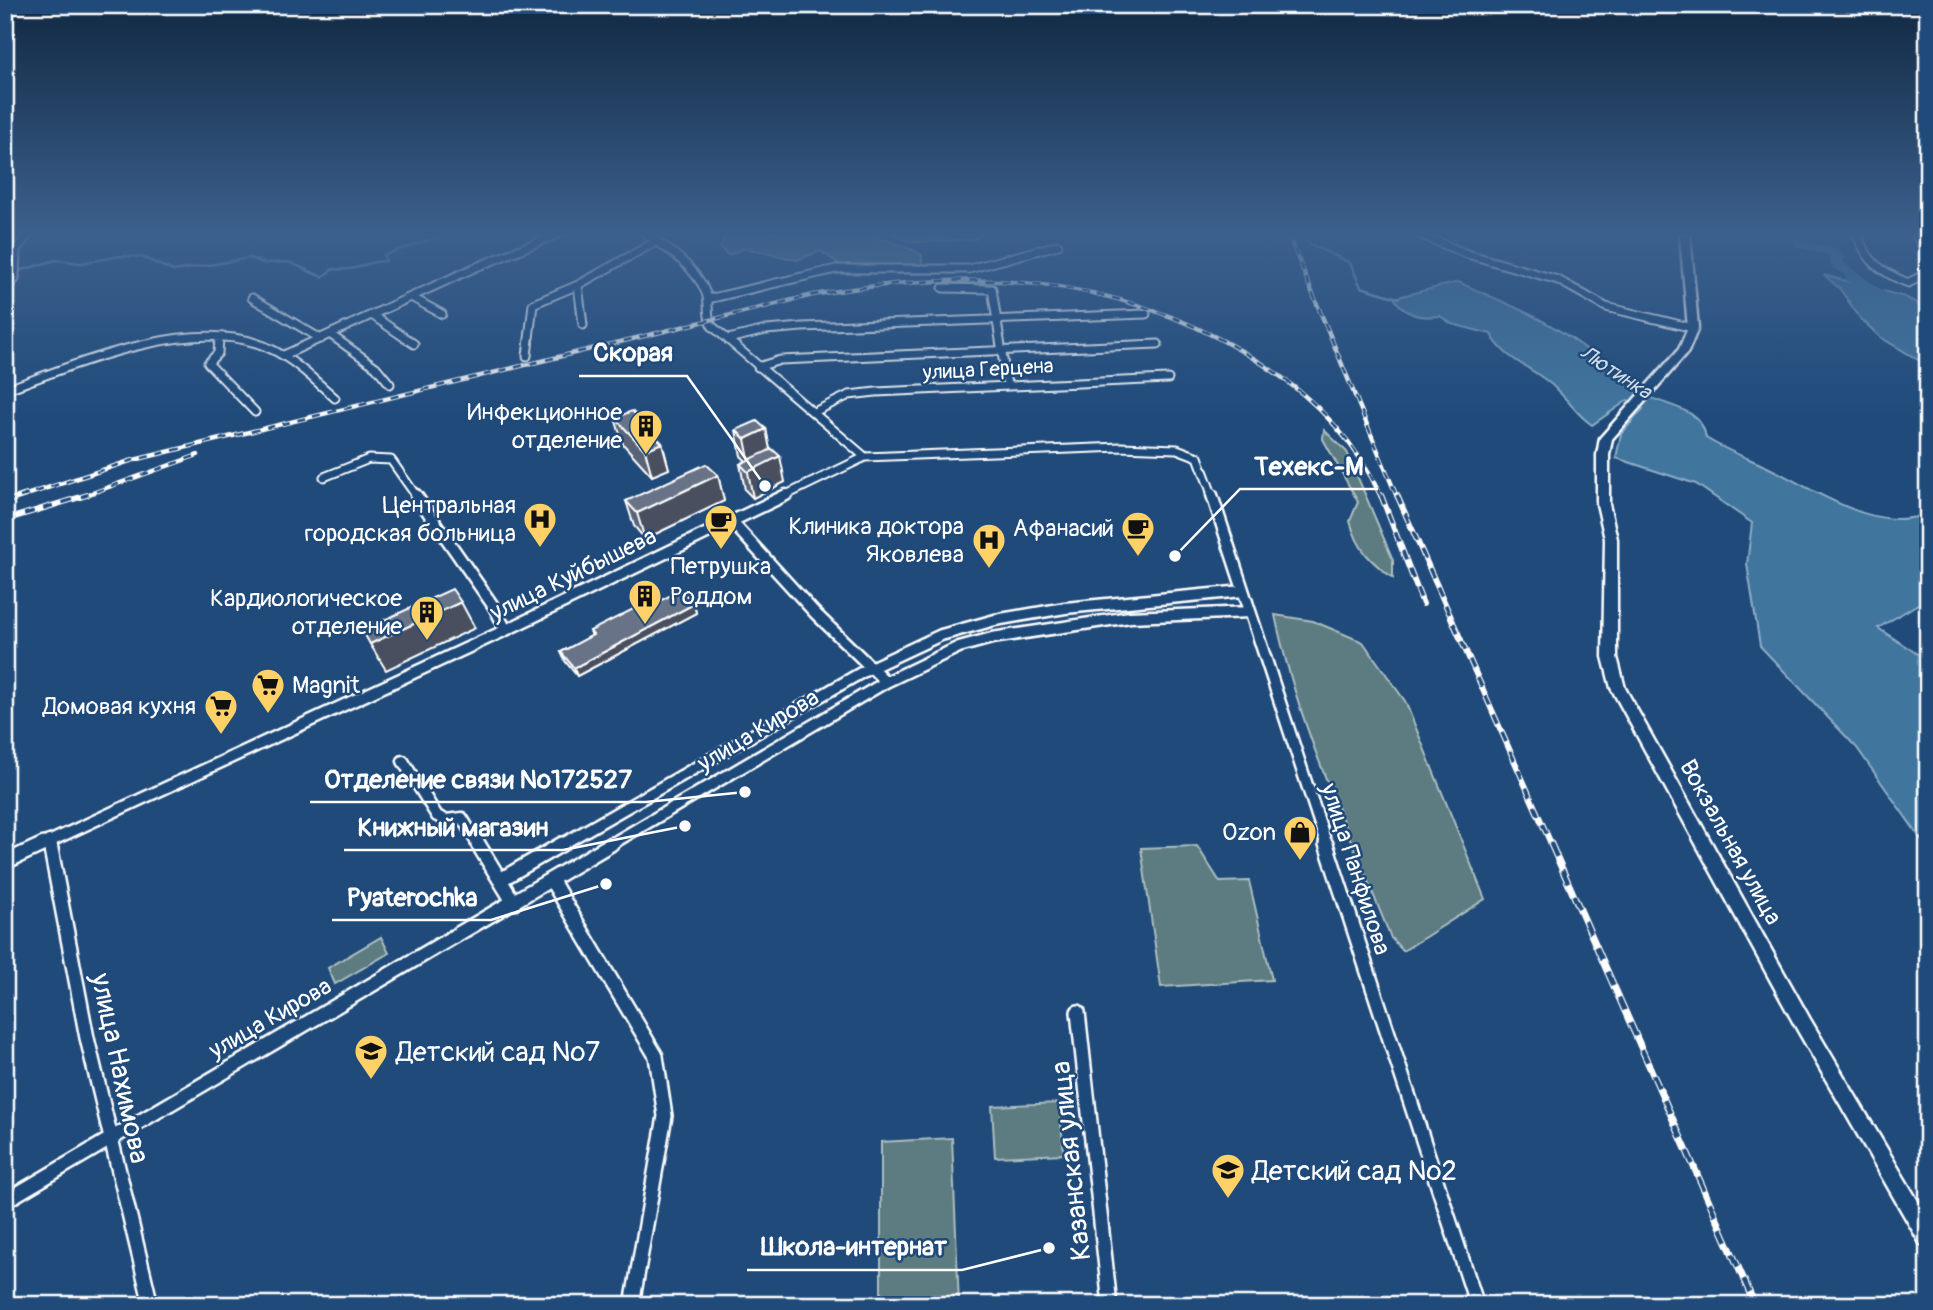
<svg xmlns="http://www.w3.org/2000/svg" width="1933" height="1310" viewBox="0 0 1933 1310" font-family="Pangolin,sans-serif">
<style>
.green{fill:#5b7c81;stroke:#adbec0;stroke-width:2}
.water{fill:#41759e;stroke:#8dacc5;stroke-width:2}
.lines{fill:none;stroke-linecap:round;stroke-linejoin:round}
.stream{stroke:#8dacc5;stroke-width:2.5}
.river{fill:#41759e;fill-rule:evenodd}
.street-far2-casing{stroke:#fff;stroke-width:11}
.street-far1-casing{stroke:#fff;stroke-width:15}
.street-casing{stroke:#fff;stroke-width:18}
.secondary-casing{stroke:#fff;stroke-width:5}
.street-far2{stroke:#1f4a7a;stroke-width:7}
.street-far1{stroke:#1f4a7a;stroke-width:10}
.street{stroke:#1f4a7a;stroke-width:13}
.secondary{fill:#1f4a7a;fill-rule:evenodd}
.rail-far2-casing{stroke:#fff;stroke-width:4.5}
.rail-far1-casing{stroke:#fff;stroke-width:6}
.rail-casing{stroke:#fff;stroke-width:7}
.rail-far2{stroke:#1f4a7a;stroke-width:2.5;stroke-dasharray:8;stroke-linecap:butt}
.rail-far1{stroke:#1f4a7a;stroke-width:3.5;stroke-dasharray:10;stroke-linecap:butt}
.rail{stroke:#1f4a7a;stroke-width:4.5;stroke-dasharray:14;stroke-linecap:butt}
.wall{fill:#596374;stroke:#fff;stroke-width:2}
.shaded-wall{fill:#48505e;stroke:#fff;stroke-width:2}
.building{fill:#677387;stroke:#fff;stroke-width:2}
.labels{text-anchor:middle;stroke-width:5;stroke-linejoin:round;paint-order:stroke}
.far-street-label{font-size:21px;fill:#fff;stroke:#1f4a7a}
.far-water-label{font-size:21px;font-style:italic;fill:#d0dce7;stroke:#1f4a7a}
.poi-label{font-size:24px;fill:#fff;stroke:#1f4a7a;text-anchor:end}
.street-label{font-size:24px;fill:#fff;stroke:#1f4a7a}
.near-poi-label{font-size:28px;fill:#fff;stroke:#1f4a7a;text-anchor:start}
.near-street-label{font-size:28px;fill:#fff;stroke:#1f4a7a}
.leader{fill:none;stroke:#fff;stroke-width:2.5}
.callout-dot{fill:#fff;stroke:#1f4a7a;stroke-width:2.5}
.callout-label{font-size:26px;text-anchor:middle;font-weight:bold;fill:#fff;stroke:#1f4a7a;stroke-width:5;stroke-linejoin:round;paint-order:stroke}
</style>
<rect width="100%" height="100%" fill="#1f4a7a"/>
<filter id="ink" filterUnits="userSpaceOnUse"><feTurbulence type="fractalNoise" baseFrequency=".0143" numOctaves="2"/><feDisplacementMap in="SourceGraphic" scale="14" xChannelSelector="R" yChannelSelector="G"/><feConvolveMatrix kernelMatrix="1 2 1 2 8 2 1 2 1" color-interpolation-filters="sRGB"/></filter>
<g filter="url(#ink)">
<!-- green -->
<path class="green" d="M726,234c62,0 142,-12 196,21v11l-49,2 -33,-3 -19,-14 -24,9 -52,-12 -17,7 -8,-7z
M890,234h92l-6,5 -63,3z
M1324,430l23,22 46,108v18c-23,-17 -35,-28 -43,-57l8,-19 -35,-63z
M1275,615l38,6 50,21 42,59 80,198 -82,52 -12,-13c-42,-105 -93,-212 -116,-323z
M1197,846l23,36 29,-1 23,99 -111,7 -20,-139z
M381,937l8,16 -54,31 -7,-16z
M1059,1103l5,51 -69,3 -3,-51z
M952,1138l7,167h-78v-163z"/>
<!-- water -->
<path class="water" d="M1824,275l81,22 23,12v60l-3,-5 -45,-27 -20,-19 -20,-29z
M1458,282c43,19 87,36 124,64 19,13 35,31 54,44 23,17 66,14 70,48 19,12 39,19 59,28 46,21 111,70 163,47v85l-50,30 50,33v188l-71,-101 -97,-102 -13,-82 5,-41 -56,-39 -80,-26 5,-24 22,-25 -15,-9 -36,25c-15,-10 -22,-23 -35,-35 -20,-22 -52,-28 -66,-56l-39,-10 -12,-8c-21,2 -34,0 -46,-18z"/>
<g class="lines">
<!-- stream -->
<path class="stream" d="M1301,234l9,10 40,19 11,24 37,11
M5,275l51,-15 25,3 40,-7 21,1 31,14 77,-13 14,5 25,-1 33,15 11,-8c26,3 30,-8 53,-8l-2,-6 62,-21"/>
<!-- river -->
<path class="river" d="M1793,234h12v7l33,8 6,8v6l84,60v11l-82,-54 -2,-6 -12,-7 -4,-12 -33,-9z"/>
<defs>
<path id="street-far2" d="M646,234c21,14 51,34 60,59 4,11 0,22 6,33l153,131
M1419,234l48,20 91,26 48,27 87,21
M1857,234c10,28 24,38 51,49l20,-10
M1915,234l13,21
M943,288l49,1 15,96
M5,289l10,-10 1,-30 13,-15
M411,297l31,17
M252,298l69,41
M708,299l128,-30h133l89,-24
M372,315l42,29
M583,325l-5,-40 79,-44
M331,335l45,32 14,17
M219,338l-1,15 -10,10 47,49
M728,339l38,-9 36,-3 344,-13
M284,355l190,-87 84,-34
M527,356l6,-52 45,-19
M758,367l22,-7 378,-16
M5,390c70,-25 176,-71 251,-47 32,10 55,34 79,55
M814,412l35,-17 27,-3 292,-13
M324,477l45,-18 22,1 26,37
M782,497l83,-40 256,-10 56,2 21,8 15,40"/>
<path id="street-far1" d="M416,495l78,112 12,23
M1212,495l115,351
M731,521l84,92 71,69
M403,761l34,55 9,4 16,-2 17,28
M49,841l1,5
M40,846l466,-216 280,-135
M559,846l307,-176 75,-35 54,-15 70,-12 178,-17
M608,846l278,-164 73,-35 33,-9 138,-21 120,-5"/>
<path id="street" d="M50,844l37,194 64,267
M478,844l36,59
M1326,844l151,461
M5,862l39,-18
M500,880l62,-36
M552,881l104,175 9,60 -33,189
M1078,1012l32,293
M5,1201l606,-357"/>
<path id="secondary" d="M1680,234h10l8,94 -10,24 -76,87 -3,16v49l8,35v118l8,31 185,331 118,199v30l-7,-3 -123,-214 -187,-343 -8,-31 2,-118 -8,-35v-49l3,-17 79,-89 9,-21z"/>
</defs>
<!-- street-far2 casing -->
<use href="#street-far2" class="street-far2-casing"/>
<!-- street-far1 casing -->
<use href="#street-far1" class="street-far1-casing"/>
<!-- street casing -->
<use href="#street" class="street-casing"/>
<!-- secondary casing -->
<use href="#secondary" class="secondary-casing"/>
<!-- street-far2 -->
<use href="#street-far2" class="street-far2"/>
<!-- street-far1 -->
<use href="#street-far1" class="street-far1"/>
<!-- street -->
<use href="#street" class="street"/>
<!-- secondary -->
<use href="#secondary" class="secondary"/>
<defs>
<path id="rail-far2" d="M1288,234l109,263
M20,497l110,-36 683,-166c153,-26 295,-23 432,58 59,35 108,80 136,144
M81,497l117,-42"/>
<path id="rail-far1" d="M1381,495l42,109
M1397,495l155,351
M5,502l21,-7
M5,520l82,-25"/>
<path id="rail" d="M1551,844l204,461"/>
</defs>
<!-- rail-far2 casing -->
<use href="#rail-far2" class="rail-far2-casing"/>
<!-- rail-far1 casing -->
<use href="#rail-far1" class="rail-far1-casing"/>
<!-- rail casing -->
<use href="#rail" class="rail-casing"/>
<!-- rail-far2 -->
<use href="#rail-far2" class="rail-far2"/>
<!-- rail-far1 -->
<use href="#rail-far1" class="rail-far1"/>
<!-- rail -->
<use href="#rail" class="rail"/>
</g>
<!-- wall -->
<path class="wall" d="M615,418l47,25 7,26 -17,7 -29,-32z
M766,429l4,21 15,32 -32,16 -8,-8 -5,-26 6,-3 -5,-5 -5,-26z
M718,475l6,26 -79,38 -11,-13 -8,-25z
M654,604h40l2,9 -119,63 -12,-15 -4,-9 31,-16 -2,-5z"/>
<!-- shaded-wall -->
<path class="shaded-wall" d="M766,429l5,26 -21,9 -5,-25z
M662,443l7,26 -17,7 -7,-26z
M780,456l5,26 -32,16 -5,-26z
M718,475l6,26 -79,38 -8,-26z
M461,602l14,26 -89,42 -16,-26z
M694,604l2,9 -119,63 -3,-8z"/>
<!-- building -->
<path class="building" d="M632,411l30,32 -17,7 -30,-32z
M757,421l9,8 -21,10 -9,-9z
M772,449l8,7 -32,16 -8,-8z
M706,464l12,11 -81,38 -11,-12z
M452,589l9,13 -91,42 -8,-14z
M681,590l13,14 -120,64 -13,-16 32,-17 -3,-4 61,-31 3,4z"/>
</g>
<!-- sky -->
<linearGradient id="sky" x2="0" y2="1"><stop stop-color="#112943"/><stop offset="0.56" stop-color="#3c608d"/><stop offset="1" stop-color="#3c608d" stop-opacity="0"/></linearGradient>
<rect width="1933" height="418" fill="url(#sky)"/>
<!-- icons -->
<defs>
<symbol id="building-pin" viewBox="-11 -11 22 30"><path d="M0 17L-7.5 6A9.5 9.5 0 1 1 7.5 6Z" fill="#ffd166" stroke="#1f4a7a"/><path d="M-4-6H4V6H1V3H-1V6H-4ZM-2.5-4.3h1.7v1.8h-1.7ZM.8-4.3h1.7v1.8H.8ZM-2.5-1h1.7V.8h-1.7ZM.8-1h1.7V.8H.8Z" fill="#111"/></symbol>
<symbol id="hospital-pin" viewBox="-11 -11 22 30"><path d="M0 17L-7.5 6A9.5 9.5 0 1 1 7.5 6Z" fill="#ffd166" stroke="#1f4a7a"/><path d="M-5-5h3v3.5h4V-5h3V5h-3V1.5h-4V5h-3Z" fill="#111"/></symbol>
<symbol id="cafe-pin" viewBox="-11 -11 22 30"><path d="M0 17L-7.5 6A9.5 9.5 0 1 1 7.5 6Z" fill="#ffd166" stroke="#1f4a7a"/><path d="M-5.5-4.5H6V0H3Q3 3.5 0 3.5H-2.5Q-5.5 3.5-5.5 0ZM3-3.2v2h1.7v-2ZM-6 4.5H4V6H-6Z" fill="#111"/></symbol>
<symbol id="supermarket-pin" viewBox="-11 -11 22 30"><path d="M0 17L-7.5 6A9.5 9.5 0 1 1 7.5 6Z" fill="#ffd166" stroke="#1f4a7a"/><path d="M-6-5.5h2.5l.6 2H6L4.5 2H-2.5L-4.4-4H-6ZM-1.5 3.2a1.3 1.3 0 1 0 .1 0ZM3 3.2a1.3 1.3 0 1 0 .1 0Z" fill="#111"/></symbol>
<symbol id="shop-pin" viewBox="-11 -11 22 30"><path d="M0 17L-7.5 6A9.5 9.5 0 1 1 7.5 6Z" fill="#ffd166" stroke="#1f4a7a"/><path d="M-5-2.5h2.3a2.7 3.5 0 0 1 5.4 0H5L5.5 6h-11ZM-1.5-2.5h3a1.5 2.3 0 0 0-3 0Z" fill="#111"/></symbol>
<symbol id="school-pin" viewBox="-11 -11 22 30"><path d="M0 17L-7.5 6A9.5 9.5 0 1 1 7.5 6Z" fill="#ffd166" stroke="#1f4a7a"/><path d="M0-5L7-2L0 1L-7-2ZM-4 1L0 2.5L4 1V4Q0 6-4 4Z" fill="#111"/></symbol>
</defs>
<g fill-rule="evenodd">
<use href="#building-pin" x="627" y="407" width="38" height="52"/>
<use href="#hospital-pin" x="521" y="500" width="38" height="52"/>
<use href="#cafe-pin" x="702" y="502" width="38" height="52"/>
<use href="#cafe-pin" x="1119" y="509" width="38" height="52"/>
<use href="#hospital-pin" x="970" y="521" width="38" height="52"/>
<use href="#building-pin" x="626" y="577" width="38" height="52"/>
<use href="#building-pin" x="408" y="593" width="38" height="52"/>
<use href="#supermarket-pin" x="249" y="666" width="38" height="52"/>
<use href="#supermarket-pin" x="202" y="687" width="38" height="52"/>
<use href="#shop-pin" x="1281" y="813" width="38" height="52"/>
<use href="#school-pin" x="352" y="1032" width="38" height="52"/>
<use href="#school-pin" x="1209" y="1151" width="38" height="52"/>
</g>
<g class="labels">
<!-- far-street labels -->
<g class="far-street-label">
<text transform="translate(988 369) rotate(-3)" y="7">улица Герцена</text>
</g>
<!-- far-water labels -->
<g class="far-water-label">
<text transform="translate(1616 372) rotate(33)" y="7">Лютинка</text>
</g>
<!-- poi labels -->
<g class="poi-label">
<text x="622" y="420">Инфекционное<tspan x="622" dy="28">отделение</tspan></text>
<text x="516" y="513">Центральная<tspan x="516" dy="28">городская больница</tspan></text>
<text x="964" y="534">Клиника доктора<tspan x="964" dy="28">Яковлева</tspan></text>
<text x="1114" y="536">Афанасий</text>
<text x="721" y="574" text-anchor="middle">Петрушка</text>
<text x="670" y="604" text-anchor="start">Роддом</text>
<text x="402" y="606">Кардиологическое<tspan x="402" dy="28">отделение</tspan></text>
<text x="292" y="693" text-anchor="start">Magnit</text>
<text x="196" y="714">Домовая кухня</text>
<text x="1276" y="840">Ozon</text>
</g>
<!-- street labels -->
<g class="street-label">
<text transform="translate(573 574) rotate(-26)" y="8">улица Куйбышева</text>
<text transform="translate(758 730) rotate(-31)" y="8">улица Кирова</text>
<text transform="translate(1731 842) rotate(61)" y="8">Вокзальная улица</text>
<text transform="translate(1356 869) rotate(72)" y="8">улица Панфилова</text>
<text transform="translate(270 1018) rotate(-30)" y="8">улица Кирова</text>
</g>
<!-- near-poi labels -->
<g class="near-poi-label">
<text x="396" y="1061">Детский сад №7</text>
<text x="1252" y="1180">Детский сад №2</text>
</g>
<!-- near-street labels -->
<g class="near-street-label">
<text transform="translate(121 1068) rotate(78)" y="10">улица Нахимова</text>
<text transform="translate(1070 1161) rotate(-96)" y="10">Казанская улица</text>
</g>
</g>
<!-- callouts -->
<path class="leader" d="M765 486L687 376H579M1175 556L1240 489H1378M745 792L646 802H310M685 826L563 850H344M606 884L491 920H332M1049 1248L962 1270H747"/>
<g class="callout-dot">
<circle cx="765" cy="486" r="7"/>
<circle cx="1175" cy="556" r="7"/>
<circle cx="745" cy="792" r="7"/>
<circle cx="685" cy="826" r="7"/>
<circle cx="606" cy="884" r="7"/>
<circle cx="1049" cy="1248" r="7"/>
</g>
<g class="callout-label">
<text x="633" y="361">Скорая</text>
<text x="1309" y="475">Техекс-М</text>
<text x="478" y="788">Отделение связи №172527</text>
<text x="453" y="836">Книжный магазин</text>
<text x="412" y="906">Pyaterochka</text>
<text x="854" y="1255">Школа-интернат</text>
</g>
<!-- margin -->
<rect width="1933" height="1310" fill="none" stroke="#1f4a7a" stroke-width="28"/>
<rect x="14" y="14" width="1905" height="1282" fill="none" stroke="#fff" stroke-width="2.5" filter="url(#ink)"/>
</svg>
